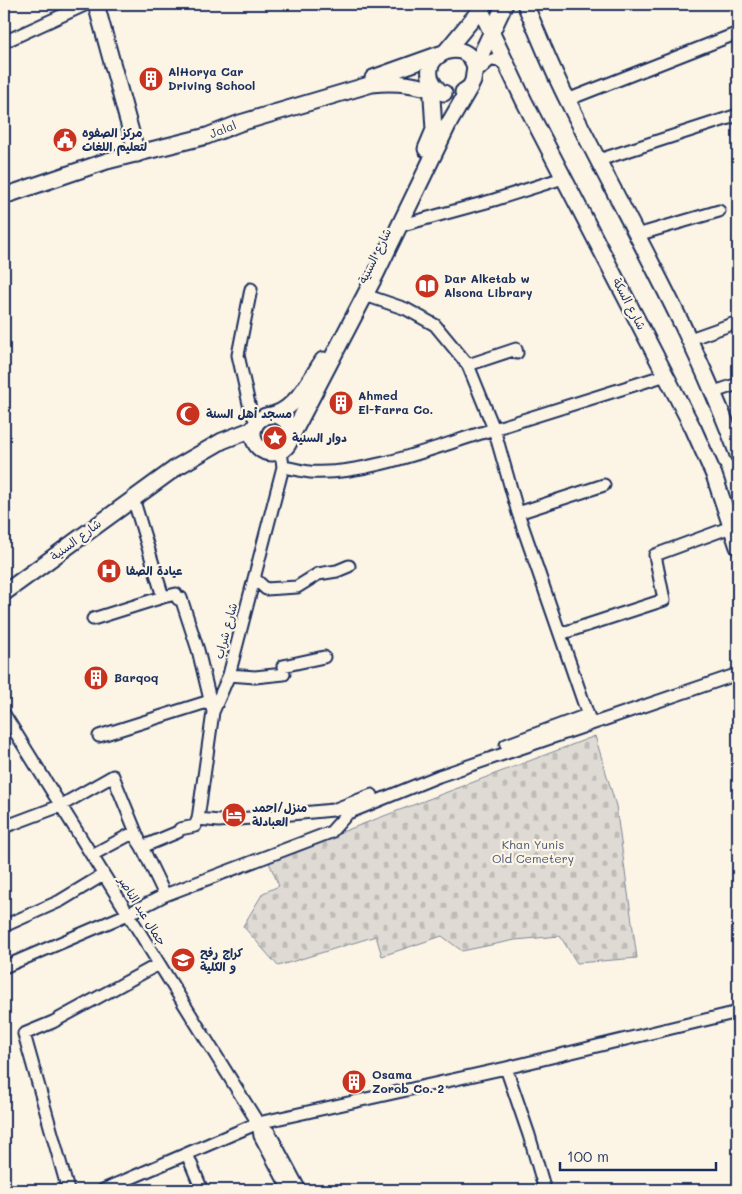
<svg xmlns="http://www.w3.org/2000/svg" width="742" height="1194" viewBox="0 0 742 1194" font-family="Mali,'Playpen Sans Arabic',sans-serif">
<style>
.cemetery{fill:url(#cemetery-stones);stroke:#7d8599}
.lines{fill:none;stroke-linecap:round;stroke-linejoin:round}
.minor-casing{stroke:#1b2f5e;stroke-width:15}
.major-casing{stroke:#1b2f5e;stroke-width:19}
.minor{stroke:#fcf5e5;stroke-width:11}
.major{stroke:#fcf5e5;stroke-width:15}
.labels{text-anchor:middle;stroke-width:4.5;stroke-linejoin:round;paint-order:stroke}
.poi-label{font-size:12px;font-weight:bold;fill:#1b2f5e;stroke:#fcf5e5;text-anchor:start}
.street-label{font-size:12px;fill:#1b2f5e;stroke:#fcf5e5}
.park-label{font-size:12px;fill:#425176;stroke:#fcf5e5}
</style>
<defs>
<pattern id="cemetery-stones" width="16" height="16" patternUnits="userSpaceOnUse" patternTransform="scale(1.25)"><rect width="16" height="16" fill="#dfdbd4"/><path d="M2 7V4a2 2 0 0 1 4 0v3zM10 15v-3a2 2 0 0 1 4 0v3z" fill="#bfbcb8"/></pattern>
</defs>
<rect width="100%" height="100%" fill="#fcf5e5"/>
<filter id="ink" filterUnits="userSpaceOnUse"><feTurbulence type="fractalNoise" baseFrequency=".02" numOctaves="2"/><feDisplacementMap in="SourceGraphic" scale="10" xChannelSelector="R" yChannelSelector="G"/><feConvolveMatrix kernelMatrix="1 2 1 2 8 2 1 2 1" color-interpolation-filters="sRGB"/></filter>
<g filter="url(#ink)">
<!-- cemetery -->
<path class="cemetery" d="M595,736l21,70 21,152 -60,5 -17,-27 -45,4 -53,11 -20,-15 -60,20 -6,-20 -98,30 -35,-40 20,-33 16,-7 -11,-26z"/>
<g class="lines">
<defs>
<path id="minor" d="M4,42l83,-38
M475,74l14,-13 8,-2 10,7
M567,100l171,-67
M599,160l139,-45
M399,226l95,-26 69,-22
M637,235l82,-24
M251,289l-13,66 13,58 6,8
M690,339l48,-17
M468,365l48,-16 1,4
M714,392l24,-8
M283,467c9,1 18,4 27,5 55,4 131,-27 184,-43l-26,-64 -33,-40 -29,-16 -41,-14
M518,513l86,-28
M254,578l12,11 31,-2 21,-13 19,-3 12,-5
M163,597l13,-3 2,5 3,-1 17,52 15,62
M93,619l70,-22 -30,-99
M560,634l104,-34 -9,-45 76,-28
M229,675l26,2 29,-3 -1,-8 41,-9
M4,714l254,409 2,13 29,54
M590,721l-72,-208 -24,-84 172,-54
M99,736l111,-35
M506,745l81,-30
M198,819l15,-107 16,-37 54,-208 -2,-16
M4,827l56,-21 53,-30 29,71 23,48
M92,855l41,-22 9,14 36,-15 2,-3 15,-3 3,-7 21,2 114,-11 39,-15
M4,926l56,-25 43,-26
M4,967l124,-53 37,-19 166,-63 17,-19 91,-37 299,-102
M506,1068l23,67 16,55
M258,1123l11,9 31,58
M187,1154l15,36
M68,1190l-44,-156 29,-12 106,-58
M103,1190l155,-67 248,-55 232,-56"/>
<g id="major">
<path d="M96,4l41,150"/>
<path d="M478,4l46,97 169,327 21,47 24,72"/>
<path d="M525,4c14,32 27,66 43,97 58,117 125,231 170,354"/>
<path d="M446,51l39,-47"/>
<path d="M373,78l67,-24"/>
<path d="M437,88c-27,-28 28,-57 38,-21"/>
<path d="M463,92l7,-5 3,-6 2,-14 30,-63"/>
<path d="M426,149l8,-19 -3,-49"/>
<path id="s1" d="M4,196l103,-35 100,-25 33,-13 132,-39c26,-3 47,1 72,9"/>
<path d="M275,414c21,-6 36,-36 48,-54"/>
<circle cx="272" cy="434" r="19"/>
<path d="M291,437l85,-163 72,-149 22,-38"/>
<path d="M4,593l173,-126 45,-26 31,-12"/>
</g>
</defs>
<!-- minor casing -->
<use href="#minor" class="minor-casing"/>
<!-- major casing -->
<use href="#major" class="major-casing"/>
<!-- minor -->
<use href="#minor" class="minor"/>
<!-- major -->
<use href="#major" class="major"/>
</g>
</g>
<!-- icons -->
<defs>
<symbol id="building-disc" viewBox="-11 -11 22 22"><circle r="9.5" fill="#c8321e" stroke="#fcf5e5"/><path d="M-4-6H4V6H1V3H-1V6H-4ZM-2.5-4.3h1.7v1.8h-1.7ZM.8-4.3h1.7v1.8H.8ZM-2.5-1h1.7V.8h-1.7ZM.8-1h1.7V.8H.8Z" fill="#fff"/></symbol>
<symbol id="civic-disc" viewBox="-11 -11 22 22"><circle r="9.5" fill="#c8321e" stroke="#fcf5e5"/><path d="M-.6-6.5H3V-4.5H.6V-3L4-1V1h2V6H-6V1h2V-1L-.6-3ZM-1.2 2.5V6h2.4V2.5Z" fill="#fff"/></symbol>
<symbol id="library-disc" viewBox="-11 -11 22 22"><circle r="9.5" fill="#c8321e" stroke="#fcf5e5"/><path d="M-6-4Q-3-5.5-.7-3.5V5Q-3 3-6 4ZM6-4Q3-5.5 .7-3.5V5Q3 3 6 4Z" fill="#fff"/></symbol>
<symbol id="mosque-disc" viewBox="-11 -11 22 22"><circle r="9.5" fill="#c8321e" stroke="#fcf5e5"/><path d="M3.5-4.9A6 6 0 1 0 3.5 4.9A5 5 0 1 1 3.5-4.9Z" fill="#fff"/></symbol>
<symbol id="sight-disc" viewBox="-11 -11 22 22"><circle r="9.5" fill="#c8321e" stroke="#fcf5e5"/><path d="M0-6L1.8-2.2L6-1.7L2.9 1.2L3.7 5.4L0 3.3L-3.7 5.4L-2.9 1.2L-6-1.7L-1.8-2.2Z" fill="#fff"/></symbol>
<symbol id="hospital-disc" viewBox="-11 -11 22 22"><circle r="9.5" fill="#c8321e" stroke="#fcf5e5"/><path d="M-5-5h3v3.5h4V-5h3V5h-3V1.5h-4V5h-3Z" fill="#fff"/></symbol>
<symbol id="hotel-disc" viewBox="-11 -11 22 22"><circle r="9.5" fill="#c8321e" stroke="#fcf5e5"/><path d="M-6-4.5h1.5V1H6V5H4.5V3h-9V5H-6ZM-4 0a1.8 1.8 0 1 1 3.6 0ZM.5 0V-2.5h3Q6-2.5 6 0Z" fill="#fff"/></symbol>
<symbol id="university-disc" viewBox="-11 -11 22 22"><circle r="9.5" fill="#c8321e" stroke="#fcf5e5"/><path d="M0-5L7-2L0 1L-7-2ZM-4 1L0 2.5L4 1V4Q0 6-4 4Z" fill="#fff"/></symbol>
</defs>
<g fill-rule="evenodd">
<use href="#building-disc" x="137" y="65" width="28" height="28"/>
<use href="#civic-disc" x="51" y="126" width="28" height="28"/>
<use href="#library-disc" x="413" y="272" width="28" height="28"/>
<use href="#building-disc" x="327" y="389" width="28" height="28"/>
<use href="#mosque-disc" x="174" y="400" width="28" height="28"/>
<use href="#sight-disc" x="261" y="424" width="28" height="28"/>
<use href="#hospital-disc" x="95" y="557" width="28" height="28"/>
<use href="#building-disc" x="82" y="664" width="28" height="28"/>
<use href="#hotel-disc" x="220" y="801" width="28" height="28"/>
<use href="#university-disc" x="169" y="946" width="28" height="28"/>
<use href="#building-disc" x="340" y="1068" width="28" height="28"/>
</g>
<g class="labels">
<!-- poi labels -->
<g class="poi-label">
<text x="168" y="76">AlHorya Car<tspan x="168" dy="14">Driving School</tspan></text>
<text x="82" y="137">مركز الصفوه<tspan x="82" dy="14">لتعليم اللغات</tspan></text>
<text x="444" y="283">Dar Alketab w<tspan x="444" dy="14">Alsona Library</tspan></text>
<text x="358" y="400">Ahmed<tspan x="358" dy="14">El-Farra Co.</tspan></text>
<text x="206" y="418">مسجد أهل السنة</text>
<text x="292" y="442">دوار السنية</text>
<text x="126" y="575">عيادة الصفا</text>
<text x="114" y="682">Barqoq</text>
<text x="252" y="812">منزل/احمد<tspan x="252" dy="14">العبادلة</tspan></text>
<text x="200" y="957">كراج رفح<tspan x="200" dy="14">و الكلية</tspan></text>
<text x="372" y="1079">Osama<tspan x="372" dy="14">Zorob Co. 2</tspan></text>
</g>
<!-- street labels -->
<g class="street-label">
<text dy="4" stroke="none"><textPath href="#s1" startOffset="229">Jalal</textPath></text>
<text transform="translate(375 256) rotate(-64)" y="4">شارع السنية</text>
<text transform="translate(629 304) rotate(62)" y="4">شارع السكة</text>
<text transform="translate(76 540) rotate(-37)" y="4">شارع السنية</text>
<text transform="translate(226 631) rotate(-75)" y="4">شارع شراب</text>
<text transform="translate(142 911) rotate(58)" y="4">جمال عبد الناصر</text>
</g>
<!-- park labels -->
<g class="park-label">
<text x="533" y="849">Khan Yunis<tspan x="533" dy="14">Old Cemetery</tspan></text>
</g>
</g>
<!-- margin -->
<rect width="742" height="1194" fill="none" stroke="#fcf5e5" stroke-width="20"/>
<rect x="10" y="10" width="722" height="1174" fill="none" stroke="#1b2f5e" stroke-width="2" filter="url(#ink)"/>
<!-- scale -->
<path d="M560 1162v8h156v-8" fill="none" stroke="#1b2f5e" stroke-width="2.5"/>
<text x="567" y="1162" font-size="15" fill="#1b2f5e" stroke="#fcf5e5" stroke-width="4" paint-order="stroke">100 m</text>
</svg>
